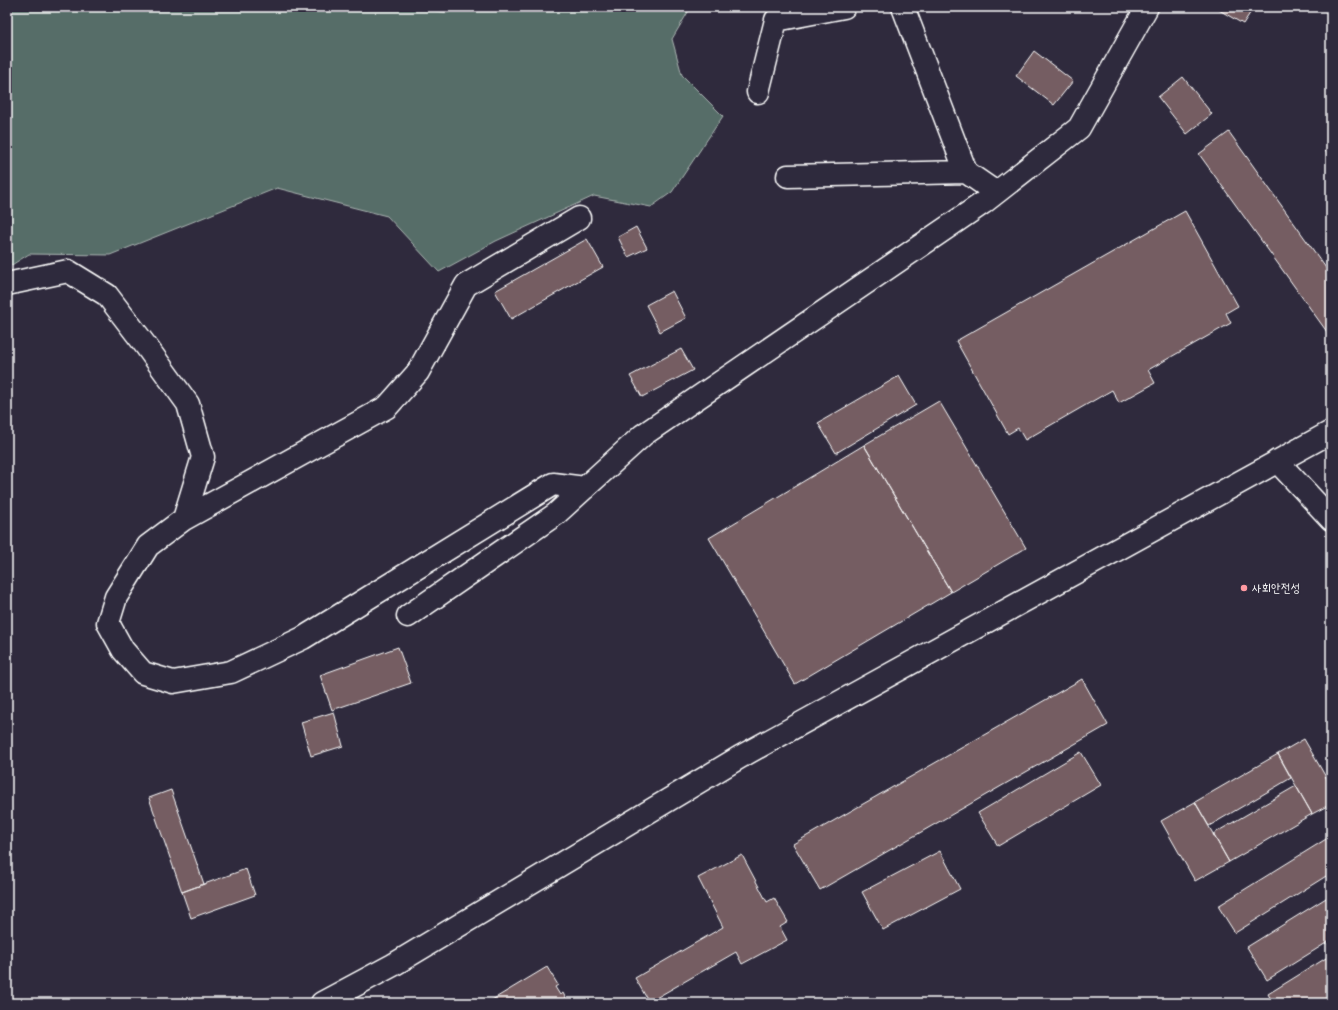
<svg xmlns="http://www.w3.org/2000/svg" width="1338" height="1010" viewBox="0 0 1338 1010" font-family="'Playpen Sans','Poor Story',sans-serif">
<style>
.grass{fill:#576d67;stroke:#abb6b3}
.building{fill:#745d62;stroke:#fff}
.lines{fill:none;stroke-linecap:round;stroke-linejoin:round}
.minor-casing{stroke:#fff;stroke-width:25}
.minor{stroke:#2f2a3d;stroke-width:22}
.poi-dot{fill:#ff9aa2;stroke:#2f2a3d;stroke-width:1.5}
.labels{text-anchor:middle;stroke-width:4;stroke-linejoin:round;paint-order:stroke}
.poi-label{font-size:12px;fill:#fff;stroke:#2f2a3d;text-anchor:start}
</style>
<rect width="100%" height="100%" fill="#2f2a3d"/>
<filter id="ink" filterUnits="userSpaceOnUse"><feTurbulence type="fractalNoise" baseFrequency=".025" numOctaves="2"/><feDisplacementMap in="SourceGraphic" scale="8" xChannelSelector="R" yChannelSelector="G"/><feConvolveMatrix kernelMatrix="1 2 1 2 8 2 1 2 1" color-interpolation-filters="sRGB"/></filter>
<g filter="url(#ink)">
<!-- grass -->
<path class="grass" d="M7,7h410l30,6 13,-6h231l-19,32 10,36 41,41 -51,76 -21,15 -57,-11 -98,45 -57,31 -52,-56 -110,-28 -167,67 -81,-1 -22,14z"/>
<!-- building -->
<path class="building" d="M1214,7h40l-11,17z
M1034,51l39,30 -19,24 -38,-29z
M1183,77l29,37 -25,20 -29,-37z
M1229,132l102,143 -1,61 -131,-182z
M1331,144v12l-6,-5z
M1185,211l53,95 -12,7 5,10 -83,47 7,13 -36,20 -7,-13 -87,50 -7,-12 -10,6 -52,-93z
M636,227l11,21 -19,9 -10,-20z
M587,239l16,28 -92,52 -16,-28z
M672,291l14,27 -26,14 -14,-27z
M681,349l12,21 -51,27 -12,-21z
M899,376l17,29 -80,48 -18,-30z
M939,401l87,147 -75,44 -87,-147z
M864,445l87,147 -156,92 -86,-146z
M398,647l13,36 -79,27 -12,-35z
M1082,679l26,46 -288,165 -27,-46z
M334,712l9,34 -32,10 -10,-34z
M1304,739l27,47v18l-19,10 -34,-60z
M1081,752l20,33 -103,61 -20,-33z
M1278,754l13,24 -82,48 -14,-24z
M1296,786l16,28 -83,48 -16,-28z
M171,790l33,94 -22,8 -33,-94z
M1195,802l34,60 -34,19 -34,-60z
M1331,836v37l-96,60 -17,-27z
M940,851l20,38 -77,41 -21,-38z
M742,855l25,47 7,-4 14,24 -8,5 7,13 -45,24 -6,-12 -87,50 -14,-24 88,-51 -25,-49z
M246,869l9,26 -64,23 -9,-26z
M1331,895v45l-64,40 -20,-33z
M1331,955v48h-58l-5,-9z
M547,967l11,18 -3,2 5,8 3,-2 5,10h-81z"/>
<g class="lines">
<defs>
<path id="minor" d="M903,7l63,165
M758,92l18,-72 68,-13
M788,176l178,-4 29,20
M7,284l61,-13 39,24 39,51 42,58 15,53 -19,62 -36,27 -32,51 -8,26 15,27 20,23 30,9 58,-10 72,-34 250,-154 32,4
M1277,461l54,58
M184,519l203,-112 31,-35 48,-87 113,-67
M408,616l148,-102 87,-79 340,-232 96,-75 68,-121
M322,1003l71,-38 347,-208 591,-325"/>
</defs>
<!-- minor casing -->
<use href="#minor" class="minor-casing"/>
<!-- minor -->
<use href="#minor" class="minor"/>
</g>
</g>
<!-- markers -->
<circle class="poi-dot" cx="1244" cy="588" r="4"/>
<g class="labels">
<!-- poi labels -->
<g class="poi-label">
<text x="1252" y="592">사회안전성</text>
</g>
</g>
<!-- margin -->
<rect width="1338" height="1010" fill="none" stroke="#2f2a3d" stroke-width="24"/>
<rect x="12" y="12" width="1314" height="986" fill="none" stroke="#fff" stroke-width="1.5" filter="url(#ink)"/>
</svg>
